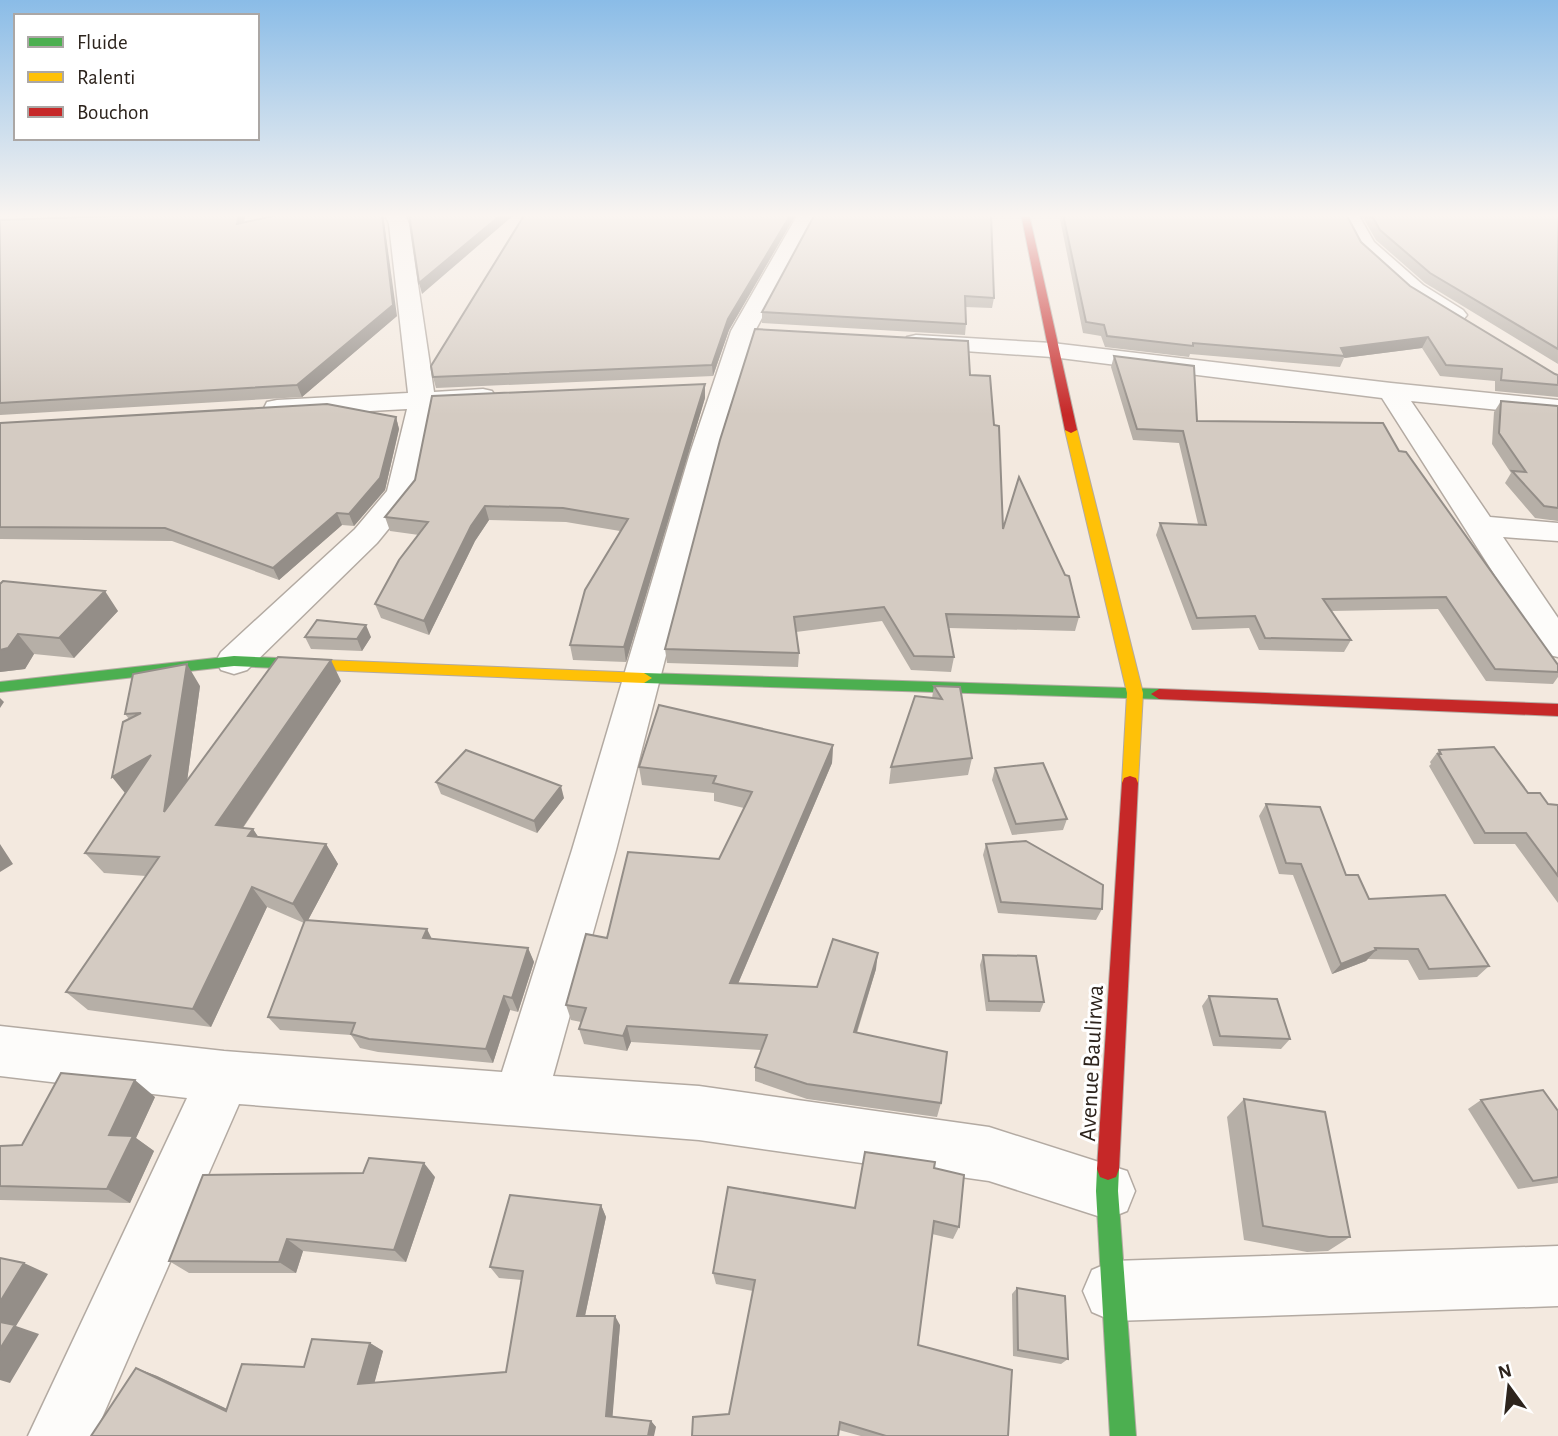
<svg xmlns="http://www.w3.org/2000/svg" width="1558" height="1436" viewBox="0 0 1558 1436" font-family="'Alegreya Sans',sans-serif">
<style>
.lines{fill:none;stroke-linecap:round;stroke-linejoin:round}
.street-casing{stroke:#b3aaa2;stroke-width:3}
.fast-casing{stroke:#b3aaa2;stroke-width:2}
.slow-casing{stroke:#b3aaa2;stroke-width:2}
.jam-casing{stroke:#b3aaa2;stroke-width:2}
.street{fill:#fdfcfa;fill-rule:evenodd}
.fast{fill:#4caf50;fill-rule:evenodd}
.slow{fill:#ffc107;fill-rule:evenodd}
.jam{fill:#c62828;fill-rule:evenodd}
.wall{fill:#b6afa7}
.shaded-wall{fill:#948e88}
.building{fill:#d4cbc2;stroke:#948e88;stroke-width:2}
.labels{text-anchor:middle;stroke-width:6;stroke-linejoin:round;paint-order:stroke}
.near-street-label{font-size:24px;fill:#2d241d;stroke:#fff}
</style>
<rect width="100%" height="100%" fill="#f3e9df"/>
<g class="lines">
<defs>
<path id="street" d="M385,214h20l4,10 25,168 49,-3 9,2 4,6 -4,6 -58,5 -17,85 -4,6 -36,44 -130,127 -13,4 -13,-4 -5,-9 5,-9 134,-123 32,-38 20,-82 -130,7 -10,-2 -3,-6 3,-6 10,-2 131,-7 -19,-169z
M798,214h20l-63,117 -37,122 -102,397 -63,226 146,10 290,41 138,44 8,20 -8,20 -20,8 -118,-38 -290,-41 -460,-36 -145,332h-66l159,-338 -187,-22v-50l224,25 278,21 70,-222 118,-397 41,-122z
M1338,214h20l16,28 49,43 40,25 4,5 -4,5h-16l-40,-25 -48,-45z
M916,335l136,8 339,40 167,17v16l-147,-15 79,116 68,6v18l-55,-4 55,81v39l-13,-3 -163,-256 -330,-41 -145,-10 -3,-5 3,-5z
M1558,1246v60l-445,15 -21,-9 -9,-21 9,-21 21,-9z"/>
<path id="fast" d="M234,656l90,4 7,5 -7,5 -90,-4 -234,26v-10z
M644,673l515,16 8,5 -8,5 -515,-16 -8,-5z
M1108,1158l8,3 3,8 -1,22 18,245h-26l-14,-245 1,-22 3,-8z"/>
<path id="slow" d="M1071,427l6,3 66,263 -5,90 -2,5h-12l-2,-5 5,-90 -62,-263z
M324,660l320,13 8,5 -8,5 -320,-13 -7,-5z"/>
<path id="jam" d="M1021,214h8l48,216 -6,3 -6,-3z
M1159,689l399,15v12l-399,-17 -8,-5z
M1130,776l6,2 2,5 -19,386 -3,8 -8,3 -8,-3 -3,-8 25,-386 2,-5z"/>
</defs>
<!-- street casing -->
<use href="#street" class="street-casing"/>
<!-- fast casing -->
<use href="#fast" class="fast-casing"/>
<!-- slow casing -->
<use href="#slow" class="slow-casing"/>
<!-- jam casing -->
<use href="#jam" class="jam-casing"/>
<!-- street -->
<use href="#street" class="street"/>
<!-- fast -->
<use href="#fast" class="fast"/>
<!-- slow -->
<use href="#slow" class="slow"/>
<!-- jam -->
<use href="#jam" class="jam"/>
</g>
<!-- wall -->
<path class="wall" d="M172,214h74l-2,8 153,94 -95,81 -302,18v-195z
M525,214h271l-67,116 -16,46 -277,12 -3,-11z
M815,214l179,84 -2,10 -27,-1 1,17 -1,11 -203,-12v-11z
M1061,214l300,28 49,44 148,99v12l-63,-6v-10l-55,-5 -18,-28 -78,10 -4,9 -150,-13 -1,3 -84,-10 -4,-11 -18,-3 -23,-114z
M1361,214h197v150l-133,-81 -49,-43z
M1114,356l83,65 202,30 159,214v12l-5,7 -67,-3 -48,-72 -107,2 20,29 -7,12 -85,-2 -10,-22 -57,2 -36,-95 4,-12 38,1 -19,-81 -46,-3 -22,-73z
M970,375l33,154 76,88 -4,14 -126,-3 5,29 -3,15 -40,-2 -29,-49 -86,11 3,21 -1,14 -131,-4 -2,-14z
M705,398l-79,264 -53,-2 -3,-15 50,-114 -54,-9 -77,-2 -14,21 -46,94 -48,-17 -6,-14 44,-69 -29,-4 -5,-14z
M1501,401l57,5v115l-23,-3 -30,-35 6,-10 -19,-29 2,-32z
M396,417l3,12 -14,61 -31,36 -12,-1 -63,55 -107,-39 -172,-2v-116z
M0,584l118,27 -44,47 -40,-4 -9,15 -25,3z
M305,637h66l-9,14 -51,-2z
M341,681l-98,147 10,1 5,8 68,7 12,20 -30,56 124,19 96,9 6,14 -16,50 -8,-2 -17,53 -115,-11 -18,-4 -9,-13 -71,-5 -12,-13 36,-94 -37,-16 -56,120 -123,-17 -22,-18 80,-116 -42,-3 -19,-20 40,-60 4,-74 -4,-5 75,-28 -13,95z
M934,686l26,1 12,71 -4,17 -79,9 2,-17 41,-69z
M833,745l-1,18 -94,221 79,3 59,-18 -19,64 84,70 -4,14 -130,-18 -52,-18v-14l6,-17 -130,-8 -4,9 -43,-7 -5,-15 2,-7 -10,-2 -5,-15 41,-67 112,-79 25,-51 -30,-7v-8l-72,-8 -3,-18z
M1439,750l89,43 20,11 10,1v98l-43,-59h-41l-45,-78 2,-2 -1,-2z
M995,768l72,51 -4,11 -51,5 -20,-55z
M436,782l128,16 -27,35 -96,-39z
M1266,804l80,71 23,24 120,67 -12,11 -58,3 -11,-20 -40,-1 -2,2 -34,13 -39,-99 -14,-1 -20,-58z
M986,844l116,65 -6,11 -98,-7 -15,-58z
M983,955l61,47 -4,10 -54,-1 -6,-46z
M1209,996l81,43 -9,10 -68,-3 -11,-40z
M155,1097l-19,41 18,13 -24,52 -130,-3v-54l22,-1z
M1244,1099l106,138 -22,14 -21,1 -63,-12 -17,-123z
M1481,1100l77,11v72l-40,6 -50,-80z
M934,1168l25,59 -6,12 -21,-5 -14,111 90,91h-147l-22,-6 -110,-16 24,-123 -37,-7 -3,-11 142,-65z
M435,1177l-29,85 -103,-11 -7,22h-107l-20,-12z
M601,1205l5,12 -21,99 35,9 -8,92 39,4 5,6 -565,9 45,-68 21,8 70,33 77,-42 66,-24 13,8 -9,32 132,-11 16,-92 -23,-2 -9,-11z
M1017,1288l51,71 -7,5 -48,-8 -1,-62z"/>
<!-- shaded-wall -->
<path class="shaded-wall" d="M239,214h7l-5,20 -4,-10z
M382,214h1l14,102 -95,81 -5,-12z
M502,214h13l-93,80 -3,-11z
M791,214h5l-67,116 -16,46 -1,-11 16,-46z
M1428,337l-6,11 -78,10 1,-2 -4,-8z
M705,384v14l-79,264 -2,-15z
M396,417l3,12 -14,61 -31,36 -5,-12z
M485,506l4,14 -14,21 -46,94 -5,-14 47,-95z
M337,513l5,12 -63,55 -6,-12z
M105,591l13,20 -44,47 -15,-20z
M366,625l5,12 -9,14 -5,-12z
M18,634l16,20 -9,15 -25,3v-22z
M331,660l10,21 -110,164 -15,-20z
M187,664l13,22 -20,147 -16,-21z
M0,698l4,4 -4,6z
M833,745l-1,18 -101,237 -1,-17z
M151,755l-22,43 -17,-21z
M561,786l3,12 -27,35 -3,-12z
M253,829l14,21 -19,-14z
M0,844l13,20 -13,8z
M326,844l12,20 -32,60 -13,-20z
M252,887l15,20 -56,120 -18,-18z
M427,929l7,14 -11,-5z
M528,948l6,14 -16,50 -6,-14z
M1376,950l-10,11 -34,13 9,-10z
M878,953l-2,16 -24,78 2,-15z
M504,996l6,14 -17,53 -7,-14z
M627,1026l4,16 -4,9 -4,-15z
M135,1080l20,17 -19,41 18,13 -24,52 -23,-14 2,-54z
M424,1163l11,14 -29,85 -12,-12z
M601,1205l5,12 -23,108 -6,-9z
M287,1239l16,12 -7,22 -17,-11z
M24,1263l24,11 -32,52 23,8 -29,49 -10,-3v-78z
M615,1316l5,9 -8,98 -6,-7z
M370,1343l13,8 -11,41 -14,-8z
M136,1368l21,8 87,41 -18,-6z
M651,1421l5,6 -2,9h-6z"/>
<!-- building -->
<path class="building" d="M172,214h67l-2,10 45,-10h100l11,91 -96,80 -297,18v-183z
M409,214h93l-83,69z
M525,214h266l-63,105 -16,46 -279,12 -2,-11z
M815,214h176l3,84 -29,-2 1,28 -204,-12z
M1063,214h283l15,28 49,44 145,88 3,1v10l-57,-5 1,-11 -56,-4 -18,-28 -87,11 4,8 -152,-13v3l-86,-10 -3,-11 -18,-3z
M1371,214h187v135l-128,-76 -50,-43z
M755,329l213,12 2,34 20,1 4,49 5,1 4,103 16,-52 46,98 4,1 10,41 -133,-3 8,43 -40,-1 -30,-49 -90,10 5,36 -134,-4 55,-209z
M1114,356l80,10 3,55 186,2 16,28 7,1 152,213v7l-63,-3 -49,-72 -123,2 28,41 -86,-2 -10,-22 -58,2 -37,-95 46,2 -23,-94 -46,-2z
M705,384l-81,263 -54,-2 15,-55 43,-71 -65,-11 -78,-2 -14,20 -47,95 -49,-17 24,-44 29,-38 -43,-5 30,-37 17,-84z
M1501,401l57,5v102l-14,-2 -32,-35 14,1 -27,-39z
M327,404l69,13 -16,61 -31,36 -12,-1 -64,55 -108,-40 -165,-1v-104z
M3,581l102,10 -46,47 -41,-4 -10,14 -8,2v-66z
M317,620l49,5 -9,14 -52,-2z
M278,657l53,3 -115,165 37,4 -5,7 78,8 -33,60 -41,-17 -59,122 -127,-17 93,-135 -74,-4 66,-98 -39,22 11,-55 18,-9 -16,1 8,-40 54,-10 -23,148z
M934,686l26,1 12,71 -81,9 24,-71 27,3z
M659,705l174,40 -103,238 87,4 16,-48 45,14 -24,79 93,20 -6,51 -134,-19 -52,-17 12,-32 -140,-9 -4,10 -44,-7 7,-21 -20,-3 20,-71 21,4 21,-86 91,7 33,-67 -39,-9 3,-7 -77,-9z
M1494,747l34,46h12l8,11 10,1v71l-32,-43h-41l-47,-79h3l-2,-4z
M466,750l95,36 -27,35 -98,-39z
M1043,763l24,56 -51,5 -21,-56z
M1266,804l54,3 26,68h12l11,24 76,-4 44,71 -60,3 -11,-20 -43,-1 1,2 -35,14 -40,-100 -15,-1z
M1026,841l77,44 -1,24 -101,-7 -15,-58z
M305,920l122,9 -4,9 105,10 -16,50 -8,-2 -18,53 -117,-10 -18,-5 4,-11 -87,-6z
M983,955l53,1 8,46 -55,-1z
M1209,996l68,3 13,40 -70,-3z
M61,1073l74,7 -26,55 24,1 -26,53 -107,-3v-40l22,-1z
M1543,1090l15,21v66l-25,4 -52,-81z
M1244,1099l81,13 25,125h-21l-66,-11z
M865,1152l70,10 -1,6 30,7 -5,52 -25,-6 -16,124 94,25 -4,66h-122l-46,-14 -2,14h-146l1,-19 36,-3 26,-134 -42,-7 15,-86 127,21z
M369,1158l55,5 -30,87 -107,-11 -8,23 -110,-1 34,-86 160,-2z
M510,1195l91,10 -24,111h38l-9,100 45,5 -3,15h-557l45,-68 90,43 16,-47 62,3 8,-28 58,4 -12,41 148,-12 17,-101 -33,-4z
M0,1258l24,5 -24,39z
M1017,1288l48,8 3,63 -50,-9z
M0,1322l15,3 -15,24z"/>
<!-- sky -->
<linearGradient id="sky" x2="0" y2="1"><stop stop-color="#8abce7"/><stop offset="0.52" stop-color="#faf5f1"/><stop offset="1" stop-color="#faf5f1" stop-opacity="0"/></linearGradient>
<rect width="1558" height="415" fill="url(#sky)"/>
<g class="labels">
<!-- near-street labels -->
<g class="near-street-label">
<text transform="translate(1091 1063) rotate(-87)" y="8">Avenue Baulirwa</text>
</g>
</g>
<!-- legend -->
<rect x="14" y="14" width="245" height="126" fill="#ffffff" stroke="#aba7a5" stroke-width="2"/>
<rect x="28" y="37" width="35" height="10" fill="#4caf50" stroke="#aba7a5" stroke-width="2"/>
<text x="77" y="49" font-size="21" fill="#2d241d">Fluide</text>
<rect x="28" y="72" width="35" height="10" fill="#ffc107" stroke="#aba7a5" stroke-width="2"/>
<text x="77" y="84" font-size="21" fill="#2d241d">Ralenti</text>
<rect x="28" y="107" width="35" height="10" fill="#c62828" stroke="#aba7a5" stroke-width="2"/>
<text x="77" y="119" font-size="21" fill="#2d241d">Bouchon</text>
<!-- north arrow -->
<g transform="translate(1509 1387) rotate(345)" stroke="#ffffff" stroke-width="5" paint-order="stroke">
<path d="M0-5L12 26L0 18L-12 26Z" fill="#2d241d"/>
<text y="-10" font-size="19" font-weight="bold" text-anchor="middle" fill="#2d241d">N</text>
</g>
</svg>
